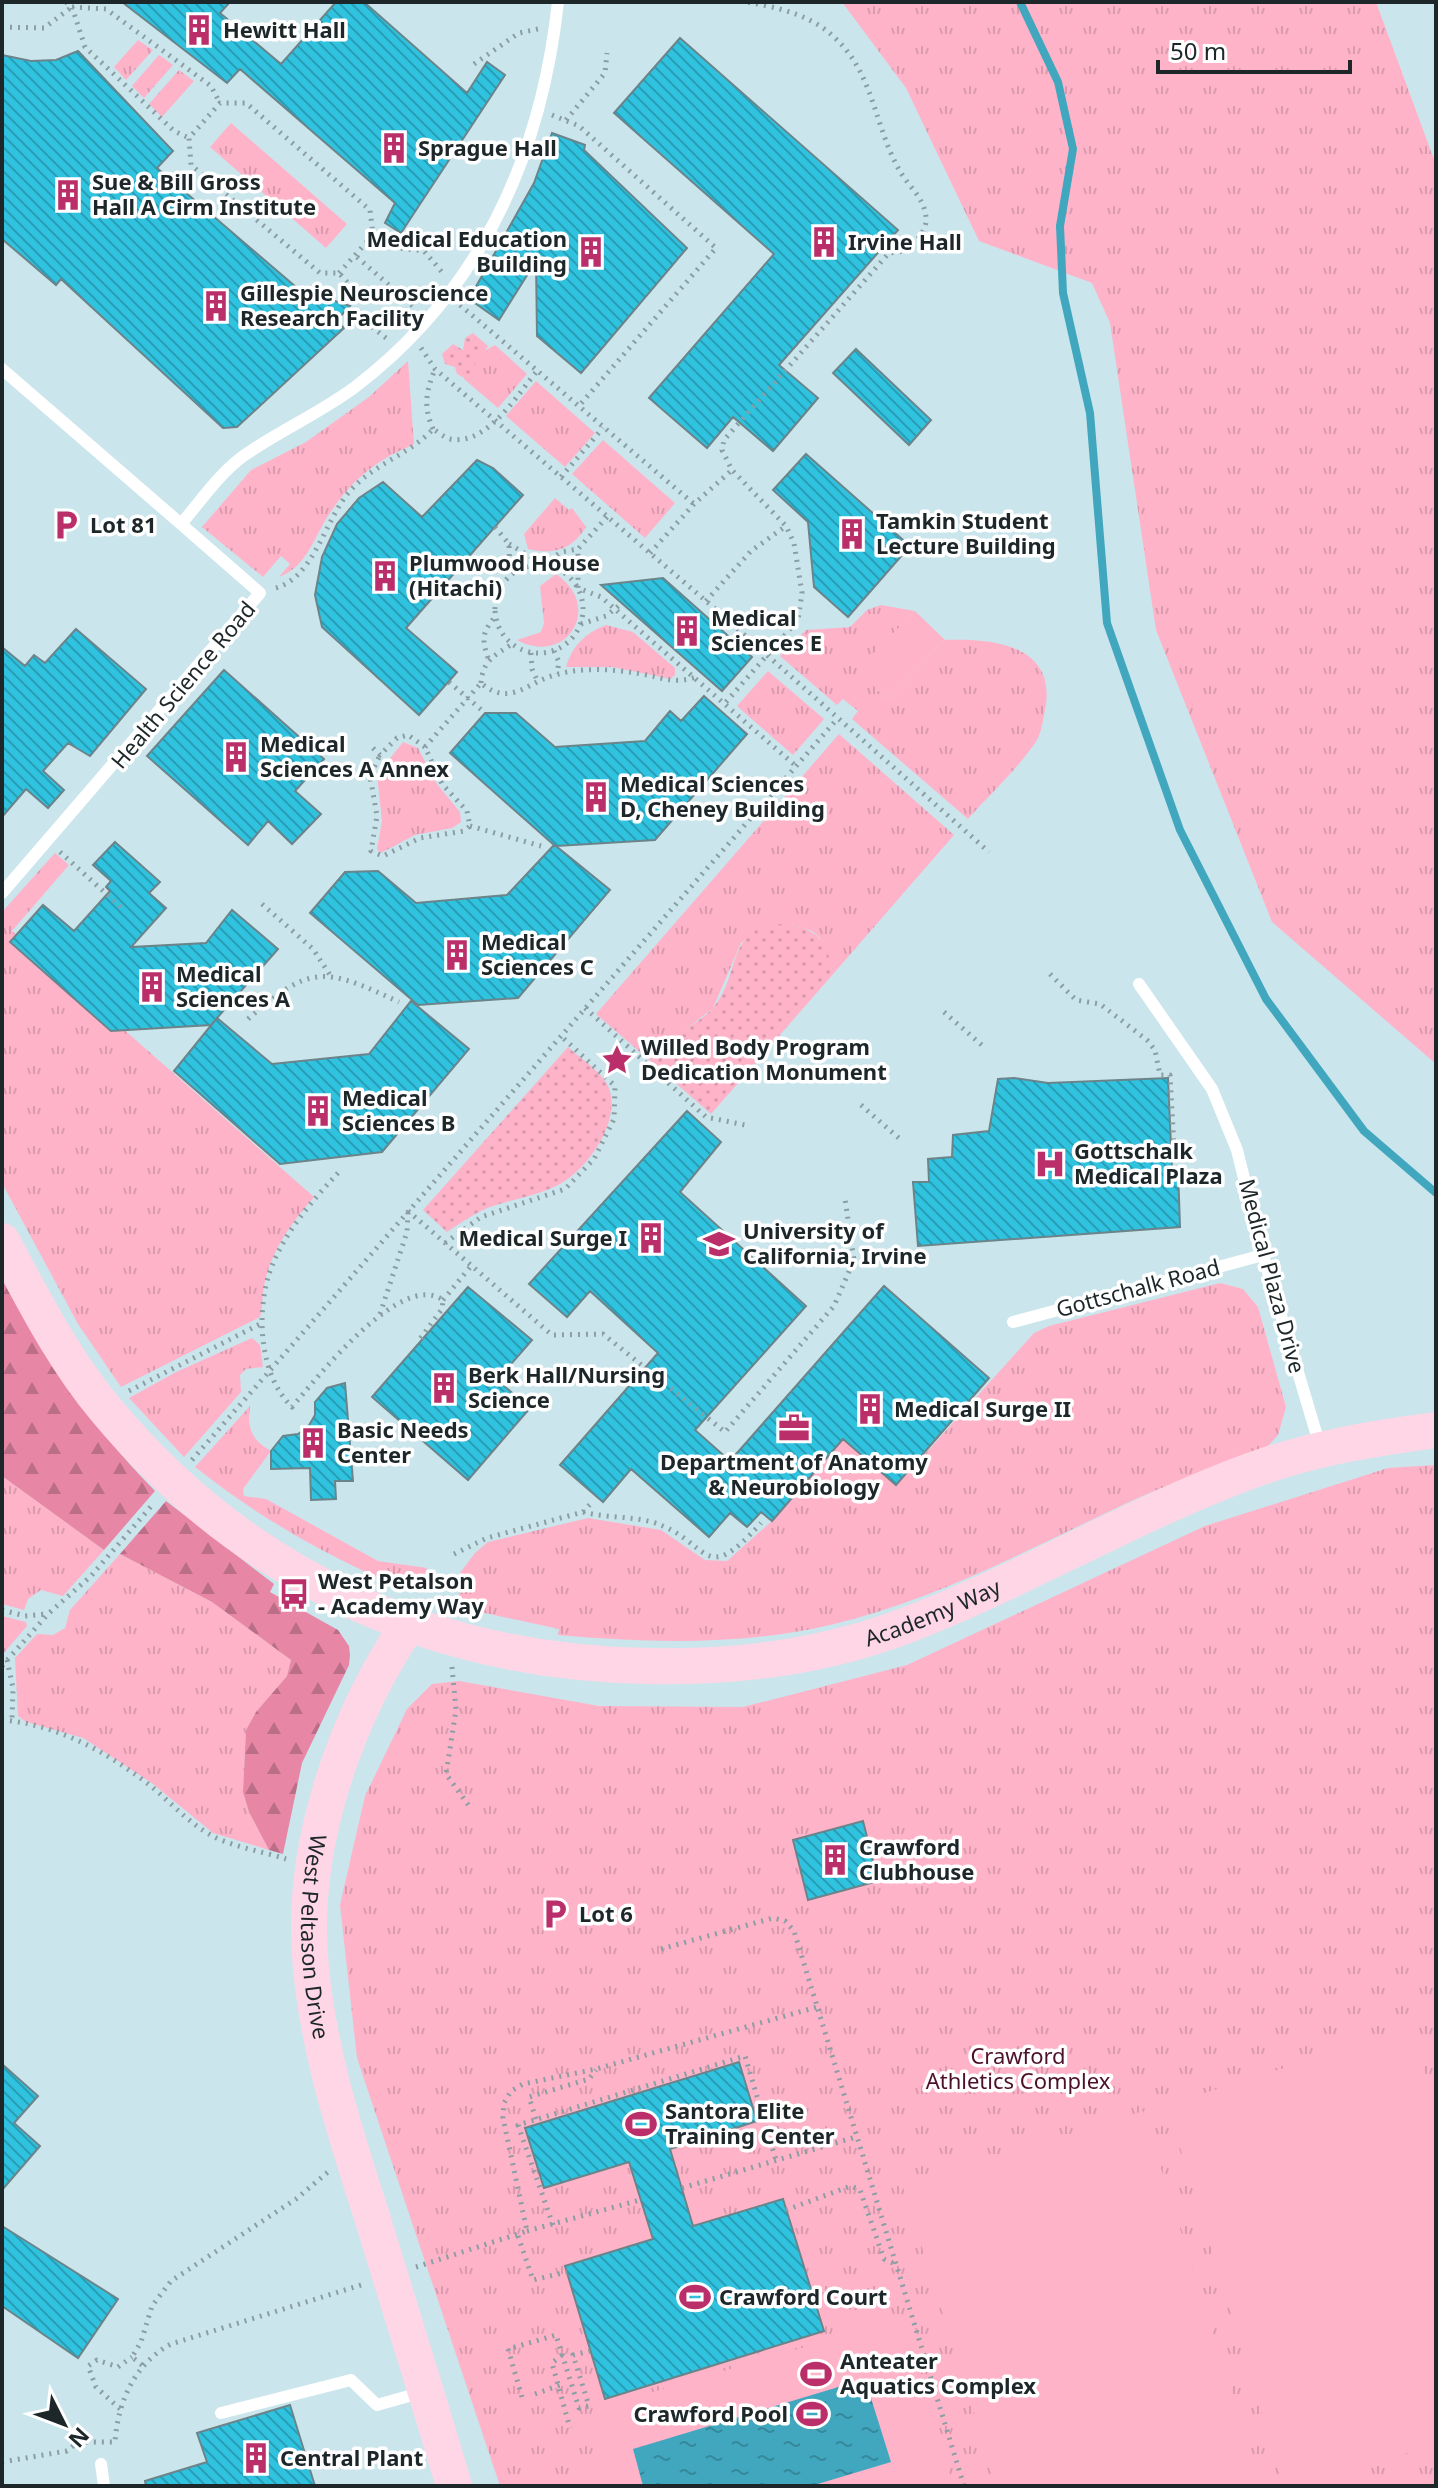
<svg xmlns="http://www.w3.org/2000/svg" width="1438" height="2488" viewBox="0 0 1438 2488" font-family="'Noto Sans',sans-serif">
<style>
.grass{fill:url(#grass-tufts)}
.forest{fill:url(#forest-firs)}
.garden{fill:url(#garden-dots)}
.pitch{fill:#feb3c9}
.water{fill:url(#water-ripples)}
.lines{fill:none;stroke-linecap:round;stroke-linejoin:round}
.stream{stroke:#40a7be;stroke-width:8}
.building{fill:url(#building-back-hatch);stroke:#6b848a;stroke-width:2}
.path{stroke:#8a9ea3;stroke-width:5;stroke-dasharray:2 6;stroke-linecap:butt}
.lane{stroke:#fff;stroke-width:12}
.secondary{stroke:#ffd6e5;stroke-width:36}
.labels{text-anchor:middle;stroke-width:7;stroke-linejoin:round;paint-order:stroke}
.poi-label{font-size:22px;font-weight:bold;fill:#1d272a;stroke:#fff;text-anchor:start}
.street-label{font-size:22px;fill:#1d272a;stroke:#fff}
.park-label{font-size:22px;fill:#4c1129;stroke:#fff}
</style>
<defs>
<pattern id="grass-tufts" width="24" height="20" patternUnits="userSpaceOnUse" patternTransform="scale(2)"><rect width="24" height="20" fill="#feb3c9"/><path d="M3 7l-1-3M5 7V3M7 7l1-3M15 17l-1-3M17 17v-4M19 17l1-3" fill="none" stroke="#d99aad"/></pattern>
<pattern id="forest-firs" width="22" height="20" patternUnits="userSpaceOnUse" patternTransform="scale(2)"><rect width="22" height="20" fill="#e886a5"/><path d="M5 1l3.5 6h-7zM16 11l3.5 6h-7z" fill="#bb6e87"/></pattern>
<pattern id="garden-dots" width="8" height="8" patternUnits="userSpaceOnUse" patternTransform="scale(2)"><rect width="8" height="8" fill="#feb3c9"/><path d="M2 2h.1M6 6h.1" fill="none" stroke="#d99aad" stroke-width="1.8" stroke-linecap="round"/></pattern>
<pattern id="water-ripples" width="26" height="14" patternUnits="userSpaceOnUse" patternTransform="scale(2)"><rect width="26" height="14" fill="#40a7be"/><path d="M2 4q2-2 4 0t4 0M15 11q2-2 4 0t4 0" fill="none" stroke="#35889b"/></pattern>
<pattern id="building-back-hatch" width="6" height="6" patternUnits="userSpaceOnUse" patternTransform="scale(2)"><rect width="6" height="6" fill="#30c3e0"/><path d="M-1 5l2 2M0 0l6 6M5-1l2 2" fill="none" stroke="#289eb6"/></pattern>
</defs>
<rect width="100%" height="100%" fill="#cbe5ec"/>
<!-- grass -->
<path class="grass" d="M842,2h534l60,163v899l-164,-142 -116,-292 -46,-307 -18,-40 -113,-42 -73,-153z
M138,40l15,10 -27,30 -12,-13z
M159,55l14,10 -29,33 -12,-12z
M179,70l15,11 -32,36 -13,-13z
M231,123l116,101 -21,24 -116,-101z
M495,345l32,29 -29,34 -34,-29 8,-21z
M408,361l6,84c-34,12 -61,34 -82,65 -17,23 -23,56 -53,67l11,-13 -9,-8 -18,21 -61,-50 49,-57 55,-28 63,-45z
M536,381l59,52 -30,34 -59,-51z
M603,440l72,63 -30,35 -73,-64z
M555,498l14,12 3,-2 14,19c-14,23 -33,28 -58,22l-4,-15z
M556,574c48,32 11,93 -39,66l24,-8 3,-9 -4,-37z
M881,605l34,6 -57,59 29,29 58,-59c45,-2 109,4 101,64 -2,11 -4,27 -9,36 -18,28 -47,54 -69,79l-116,-100 6,-8 -15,-12 -6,6 -57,-49 26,-26 44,-3 17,-17z
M606,625l27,7 42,36v7l-5,4 -57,-12h-47c6,-21 19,-34 40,-42z
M768,671l56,48 -31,36 -56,-49z
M839,734l115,101 -120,138 -14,-35 -8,-7 -21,-7 -32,5 -18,14 -28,65 -65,51 -52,-45z
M403,742l15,6 19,36 23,28 1,10 -9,6 -37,7 -34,18 -4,-4 5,-28 -5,-46z
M55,853l14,12 -57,66 302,266c-22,25 -44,55 -50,89 -2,10 -1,21 -4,31l-139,70 -43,-63 -76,-141v-271z
M1220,1283l23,6 15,18 28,100 -8,28 -11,12c-47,18 -94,35 -140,56 -98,46 -191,97 -297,122 -90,21 -181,18 -272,10l1,-6 -88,-19c-12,-8 -15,-15 -9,-29l-5,-4 18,-24 13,-11 100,-24 73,12 44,30 22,1 45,-40 71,-82 54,46 137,-152 15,-7z
M252,1338l8,7 3,22 -17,2 -6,6 1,17 -57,65 -55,-59 47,-26z
M250,1406c-3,21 1,34 21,45l-28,38 1,7 22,3 112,62 49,7 -6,14 -6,-3 -15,8c-74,-31 -142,-70 -205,-120z
M1436,1465v1021h-936l-143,-428 -17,-153 25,-109 42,-87 25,-25 27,-3 140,25 144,1 164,-42 298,-139 183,-58z
M2,1476l102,74 -41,46 -22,-6 -13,9 -4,11 -22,-6z
M120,1554l92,48 79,58 -4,16 -31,36 -10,18 -3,62 6,20 20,38 -56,-17 -60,-49 -70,-46 -57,-16 -8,-6 -3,-58 22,-24 16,1 12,-7 5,-18z
M2,1616l24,6 1,4 -25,29z"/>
<!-- forest -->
<path class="forest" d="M2,1276c46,85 85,145 153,215l-51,59 -102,-74z
M166,1501l108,83 -4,8 68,38 11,16 1,9 -1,10 -47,98 -19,91 -14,-4 -20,-38 -6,-20 3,-62 10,-18 31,-36 4,-16 -79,-58 -92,-48z"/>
<!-- garden -->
<path class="garden" d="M473,333l15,13 -6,10 -9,2 4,12 -11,9 -9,-5 -2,-7 -10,-3 -3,-10 11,-10 10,6 2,-12z
M791,924c34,10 34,20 43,49l-123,141 -63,-55c18,-19 41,-30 60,-46 37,-33 12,-92 83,-89z
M568,1047c12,11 33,24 40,39 15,33 -20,83 -48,98 -22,12 -47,15 -70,23 -16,6 -29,16 -43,25l-24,-22z"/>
<!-- pitch -->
<path class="pitch" d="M915,611l30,29 -58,59 -30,-29z
M1411,2028l25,80v336l-135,42h-17l-117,-381z
M1143,2111l118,375h-264l-94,-299z
M827,2306l74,11 48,151 2,18h-345l-8,-27 9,-3 -15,-46 243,-72z"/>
<!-- water -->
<path class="water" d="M865,2379l26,83 -80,24h-168l-10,-37z"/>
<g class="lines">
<!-- stream -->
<path class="stream" d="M1020,2l38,80 15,67 -13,77 3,67 27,120 17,210 73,207 86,169 98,132 72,62"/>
</g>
<!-- building -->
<path class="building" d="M122,2h108l-10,11 61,51 55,-62h28l103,91 20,-31 18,13 -104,158 -16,-10 10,-20 -155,-134 -13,14z
M680,38l218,192 -119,135 39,33 -45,53 -40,-34 -26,31 -58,-50 125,-144 -160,-141z
M78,51l95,100 -16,17 153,131 16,-1 24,8 -14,15 8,7 -107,99 -14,1 -162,-149 -5,6 -54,-46v-184l29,6 25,-1z
M552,133l33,12 -1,5 103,98 -106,125 -44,-37 -1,-75 -37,59 -30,-21 65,-116z
M856,349l75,71 -22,25 -76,-72z
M806,454l104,92 -62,71 -34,-30 -6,-65 -35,-32z
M477,460l16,8 30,27 -117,133 51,44 -38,43 -97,-88 -7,-32 7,-38 15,-33 22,-26 24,-16 39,35z
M663,578l89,79 -30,34 -121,-106z
M76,629l70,60 -56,67 -22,-13 -25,28 21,19 -16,18 -22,-19 -24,28v-170l23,19 9,-11 11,8z
M224,670l100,89 -29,32 26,23 -29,30 -24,-23 -20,24 -101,-89z
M704,696l43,38 -92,106 -99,6 54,44 -92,108 -100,7 -108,-92 35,-41 33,-1 38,32 91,-8 47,-50 -104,-92 35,-40h31l39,34 90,-6 25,-30 11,10z
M115,842l45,40 -11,11 17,15 -35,39 75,-4 26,-33 46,39 -61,69 55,46 97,-10 42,-53 58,48 -87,103 -102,12 -106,-93 43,-53 -6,7 -100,6 -101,-89 33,-37 31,26 36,-40 -4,-4 5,-6 -18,-16z
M1014,1078l34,5 120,-5 4,91h6l2,58 -262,19 -5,-64h16l-1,-23 24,-2 1,-22 36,-4 9,-52z
M687,1111l34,31 -41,50 126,114 -111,124 35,31 154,-175 105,92 -93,107 -53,-46 -71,82 -11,-9 -14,15 -17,-14 -21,24 -78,-68 -28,33 -43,-37 98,-112 -68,-62 -23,26 -38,-33z
M468,1287l64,53 -35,40 33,28 -62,72 -96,-83z
M345,1383l8,98h-18l1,18 -25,1 -1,-32 -39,1v-18l12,-15 15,-2 10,-7 7,-12v-13l12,-14z
M863,1821l15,60 -70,19 -15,-60z
M739,2062l18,59 -87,28 23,77 90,-27 41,132 -219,68 -40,-133 88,-27 -24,-77 -85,26 -19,-60z
M2,2064l36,32 -24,27 26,23 -38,44z
M2,2226l116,73 -40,59 -76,-52z
M290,2405l25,81h-169l-1,-5 62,-19 -10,-29z"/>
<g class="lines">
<!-- path -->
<path class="path" d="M66,2l6,5 13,40 89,84 15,7
M72,7l34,2 105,77 9,17
M2,27l42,1 28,-21
M474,64l45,-31 19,-4
M552,115l27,11 137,122 -138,159
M566,120l39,-47 2,-20
M357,257l57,50
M339,273l34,-38
M460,305l234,199
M386,338l-27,-21 -5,-27 -15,-17h-19l-129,-108 -2,-27 31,-35h26l124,107 3,25 18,12 33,4 18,21
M421,348l14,21 271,232 283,251
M433,429c-10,-23 -7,-37 2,-60
M561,477l42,-49
M607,517l-29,32v39l23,9 195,169
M495,527l14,17 1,30
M509,544l34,20 18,-12 17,-3
M650,553l44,-49 38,-34
M495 609a44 44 0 1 1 88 0a44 44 0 1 1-88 0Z
M276,588c39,-12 49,-69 74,-97 23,-27 59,-36 83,-62 5,3 12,9 17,10 37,7 67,-44 87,-68
M706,601l45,-50 35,-25
M581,624l25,-8 15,-12
M554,651l5,11 -2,12
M531,653l1,16 6,13
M488,658c-6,-18 -6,-25 6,-40
M449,682l36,31
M481,683c2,-23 13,-27 31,-39
M726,702l72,-82 4,-27 -8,-50 -8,-17 -54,-56 -10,-20 2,-10 165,-187 18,-2c8,-9 18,-18 19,-30 1,-20 -16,-33 -25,-48 -27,-45 -26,-98 -66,-135 -23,-23 -58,-31 -89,-36
M425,747l56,-64c20,17 34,11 56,-1 31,-16 71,-14 105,-8 21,4 33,10 54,3
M373,748l7,7 17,-17 11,-3 17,12 17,37 25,27 3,15 -6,5 -44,7 -37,18 -12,-5 6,-35 -7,-40 10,-21
M470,826l71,20
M60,852l63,57
M262,904l51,45 17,26
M1050,974l26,26 24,4 47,36 8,10 5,25h10l4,73
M585,1008l121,109 44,9
M944,1012l40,35
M248,1019c63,-56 78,-51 151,-17
M861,1105l40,35
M338,1173c-27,29 -56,62 -69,101 -13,42 -9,102 23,133 25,-29 109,-137 151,-107l-1,9 -25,34
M408,1211l144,124 51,-1 122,98 109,-126 20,-46 -9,-61
M445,1243l36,-26 84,-28 29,-30 20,-40 1,-33 -54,-50
M443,1300l28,-34
M380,1314l27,-82 1,-20
M129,1391l135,-69
M192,1460l646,-742
M583,1512c23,6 47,4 69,10 59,18 49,68 109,1
M454,1554l33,-16 96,-26 10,-11
M2,1610l23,6 22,-2
M7,1660l6,28 -1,32
M2,1666l46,-52 43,-38 63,-73
M452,1667l4,43 -10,64 23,32
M2,1720c55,4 107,33 150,67 19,16 35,34 57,47 22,13 53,17 77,25
M661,1949l112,-31 12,3 9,10 170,555
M536,2119l-7,-22 60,-18 7,-9
M682,2188l174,-51
M786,2210l65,-24 9,4 24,69 11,5
M553,2225l-35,-100 227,-69 31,104
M527,2231l113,-31
M518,2236l15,44 34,-8
M416,2267l111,-36 -24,-113 1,-15 7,-12 12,-7 73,-15 221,-62
M562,2355l-10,8 18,65
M142,2365l-10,-8 9,-15 11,-36 19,-25 125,-82 32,-27
M535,2394l25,-9
M522,2397l-14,-48 48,-14 23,73 10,-2 -16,-51 17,-4
M120,2409l-24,-22 -8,-21 9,-6 21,7 14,-10
M2,2462l65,-11 11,-9h37c3,-40 19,-78 56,-98l190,-59"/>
<!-- lane -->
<path class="lane" d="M2,369l179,155
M2,893l258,-300 -79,-69c19,-22 37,-49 61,-67 36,-26 77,-43 113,-70 126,-96 186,-230 203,-385
M1139,984l73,105 25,61 26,105 57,191
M1013,1322l250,-67
M221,2413l130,-33 26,25 46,-13
M101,2464l3,22"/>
<!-- secondary -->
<g class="secondary">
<path id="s1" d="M2,1241c31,58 61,118 104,169 139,167 328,253 544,256 86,2 171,-9 252,-39 119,-45 229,-112 348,-156 60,-22 123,-33 186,-41"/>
<path id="s2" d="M408,1625c-65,97 -109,226 -97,343 8,87 36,170 62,252 27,89 55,177 81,266"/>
</g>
</g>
<!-- icons -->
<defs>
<symbol id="building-bare" viewBox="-9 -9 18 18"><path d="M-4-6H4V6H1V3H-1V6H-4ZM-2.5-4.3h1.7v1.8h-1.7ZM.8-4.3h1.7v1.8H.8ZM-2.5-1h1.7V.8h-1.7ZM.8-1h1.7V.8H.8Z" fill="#ba2f69" stroke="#fff" stroke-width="2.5" paint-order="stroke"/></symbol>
<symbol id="parking-bare" viewBox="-9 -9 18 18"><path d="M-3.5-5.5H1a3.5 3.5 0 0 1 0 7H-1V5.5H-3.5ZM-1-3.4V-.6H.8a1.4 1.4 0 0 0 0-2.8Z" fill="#ba2f69" stroke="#fff" stroke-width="2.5" paint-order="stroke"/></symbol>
<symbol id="sight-bare" viewBox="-9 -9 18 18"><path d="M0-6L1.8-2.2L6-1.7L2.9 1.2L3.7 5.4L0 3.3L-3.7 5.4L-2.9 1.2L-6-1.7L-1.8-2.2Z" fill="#ba2f69" stroke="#fff" stroke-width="2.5" paint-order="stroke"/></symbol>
<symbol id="hospital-bare" viewBox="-9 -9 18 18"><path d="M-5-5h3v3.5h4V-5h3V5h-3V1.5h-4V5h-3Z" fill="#ba2f69" stroke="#fff" stroke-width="2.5" paint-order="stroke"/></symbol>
<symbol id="university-bare" viewBox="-9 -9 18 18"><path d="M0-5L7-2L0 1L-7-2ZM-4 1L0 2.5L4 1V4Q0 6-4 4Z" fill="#ba2f69" stroke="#fff" stroke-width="2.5" paint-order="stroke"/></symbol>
<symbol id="office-bare" viewBox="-9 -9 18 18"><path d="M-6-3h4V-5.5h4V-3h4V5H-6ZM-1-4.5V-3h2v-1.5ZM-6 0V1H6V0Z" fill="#ba2f69" stroke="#fff" stroke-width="2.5" paint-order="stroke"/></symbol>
<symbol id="bus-bare" viewBox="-9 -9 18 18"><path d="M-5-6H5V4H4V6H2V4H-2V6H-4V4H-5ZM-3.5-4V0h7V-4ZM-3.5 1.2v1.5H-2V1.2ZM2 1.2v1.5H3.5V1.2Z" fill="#ba2f69" stroke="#fff" stroke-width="2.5" paint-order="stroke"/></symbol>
<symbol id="stadium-bare" viewBox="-9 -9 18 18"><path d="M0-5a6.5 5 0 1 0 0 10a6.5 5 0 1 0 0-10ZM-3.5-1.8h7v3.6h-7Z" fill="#ba2f69" stroke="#fff" stroke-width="2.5" paint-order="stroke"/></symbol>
</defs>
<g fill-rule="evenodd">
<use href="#building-bare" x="177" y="8" width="44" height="44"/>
<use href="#building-bare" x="372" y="126" width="44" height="44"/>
<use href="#building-bare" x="46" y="173" width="44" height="44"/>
<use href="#building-bare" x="802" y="220" width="44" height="44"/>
<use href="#building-bare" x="569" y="230" width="44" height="44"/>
<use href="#building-bare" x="194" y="284" width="44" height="44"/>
<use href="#parking-bare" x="44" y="503" width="44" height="44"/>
<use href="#building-bare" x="830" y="512" width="44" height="44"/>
<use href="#building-bare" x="363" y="554" width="44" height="44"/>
<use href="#building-bare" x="665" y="609" width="44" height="44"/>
<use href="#building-bare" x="214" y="735" width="44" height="44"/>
<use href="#building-bare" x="574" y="775" width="44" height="44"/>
<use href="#building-bare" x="435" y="933" width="44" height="44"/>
<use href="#building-bare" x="130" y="965" width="44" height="44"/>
<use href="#sight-bare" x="595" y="1038" width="44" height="44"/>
<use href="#building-bare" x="296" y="1089" width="44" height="44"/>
<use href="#hospital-bare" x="1028" y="1142" width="44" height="44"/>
<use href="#building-bare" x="629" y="1216" width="44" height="44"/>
<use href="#university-bare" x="697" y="1222" width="44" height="44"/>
<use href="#building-bare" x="422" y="1366" width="44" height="44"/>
<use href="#building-bare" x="848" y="1387" width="44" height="44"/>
<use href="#office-bare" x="772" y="1406" width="44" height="44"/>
<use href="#building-bare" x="291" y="1421" width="44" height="44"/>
<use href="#bus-bare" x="272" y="1572" width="44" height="44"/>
<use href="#building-bare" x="813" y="1838" width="44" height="44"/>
<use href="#parking-bare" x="533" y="1892" width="44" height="44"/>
<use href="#stadium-bare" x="619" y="2102" width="44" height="44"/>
<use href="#stadium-bare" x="673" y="2275" width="44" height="44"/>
<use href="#stadium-bare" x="794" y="2352" width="44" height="44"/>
<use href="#stadium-bare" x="790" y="2392" width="44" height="44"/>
<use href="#building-bare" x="234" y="2436" width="44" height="44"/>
</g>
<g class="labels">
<!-- poi labels -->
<g class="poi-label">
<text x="223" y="38">Hewitt Hall</text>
<text x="418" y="156">Sprague Hall</text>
<text x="92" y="190">Sue &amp; Bill Gross<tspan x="92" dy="25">Hall A Cirm Institute</tspan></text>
<text x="567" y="247" text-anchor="end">Medical Education<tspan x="567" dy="25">Building</tspan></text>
<text x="848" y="250">Irvine Hall</text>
<text x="240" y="301">Gillespie Neuroscience<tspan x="240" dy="25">Research Facility</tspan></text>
<text x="876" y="529">Tamkin Student<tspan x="876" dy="25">Lecture Building</tspan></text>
<text x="90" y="533">Lot 81</text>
<text x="409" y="571">Plumwood House<tspan x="409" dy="25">(Hitachi)</tspan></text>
<text x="711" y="626">Medical<tspan x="711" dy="25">Sciences E</tspan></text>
<text x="260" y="752">Medical<tspan x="260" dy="25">Sciences A Annex</tspan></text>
<text x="620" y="792">Medical Sciences<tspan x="620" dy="25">D, Cheney Building</tspan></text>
<text x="481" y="950">Medical<tspan x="481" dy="25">Sciences C</tspan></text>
<text x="176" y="982">Medical<tspan x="176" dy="25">Sciences A</tspan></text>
<text x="641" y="1055">Willed Body Program<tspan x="641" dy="25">Dedication Monument</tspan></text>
<text x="342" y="1106">Medical<tspan x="342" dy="25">Sciences B</tspan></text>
<text x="1074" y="1159">Gottschalk<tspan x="1074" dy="25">Medical Plaza</tspan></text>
<text x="743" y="1239">University of<tspan x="743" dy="25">California, Irvine</tspan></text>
<text x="627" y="1246" text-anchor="end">Medical Surge I</text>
<text x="468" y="1383">Berk Hall/Nursing<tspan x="468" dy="25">Science</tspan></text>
<text x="894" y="1417">Medical Surge II</text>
<text x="337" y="1438">Basic Needs<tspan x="337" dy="25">Center</tspan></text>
<text x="794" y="1470" text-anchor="middle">Department of Anatomy<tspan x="794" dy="25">&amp; Neurobiology</tspan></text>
<text x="318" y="1589">West Petalson<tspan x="318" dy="25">- Academy Way</tspan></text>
<text x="859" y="1855">Crawford<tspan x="859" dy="25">Clubhouse</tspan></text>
<text x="579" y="1922">Lot 6</text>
<text x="665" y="2119">Santora Elite<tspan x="665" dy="25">Training Center</tspan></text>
<text x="719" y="2305">Crawford Court</text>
<text x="840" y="2369">Anteater<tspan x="840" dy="25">Aquatics Complex</tspan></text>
<text x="788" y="2422" text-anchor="end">Crawford Pool</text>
<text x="280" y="2466">Central Plant</text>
</g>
<!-- street labels -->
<g class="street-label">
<text transform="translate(183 685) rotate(-50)" y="8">Health Science Road</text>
<text transform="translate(1272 1276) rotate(75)" y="8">Medical Plaza Drive</text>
<text transform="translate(1138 1288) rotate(-15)" y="8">Gottschalk Road</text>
<text dy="8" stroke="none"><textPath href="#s1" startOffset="1110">Academy Way</textPath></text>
<text dy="8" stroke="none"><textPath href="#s2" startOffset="332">West Peltason Drive</textPath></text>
</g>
<!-- park labels -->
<g class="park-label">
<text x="1018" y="2064">Crawford<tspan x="1018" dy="25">Athletics Complex</tspan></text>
</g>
</g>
<!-- border -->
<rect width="1438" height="2488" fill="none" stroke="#1d272a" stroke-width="8"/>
<!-- north arrow -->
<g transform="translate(64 2424) rotate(132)" stroke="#ffffff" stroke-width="6" paint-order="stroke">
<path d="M0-6L14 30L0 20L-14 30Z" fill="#1d272a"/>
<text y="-12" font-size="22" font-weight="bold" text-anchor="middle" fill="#1d272a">N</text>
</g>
<!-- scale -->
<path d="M1158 60v12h192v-12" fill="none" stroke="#1d272a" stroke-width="4"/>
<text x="1170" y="60" font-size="24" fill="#1d272a" stroke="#ffffff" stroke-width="6" paint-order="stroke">50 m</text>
</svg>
